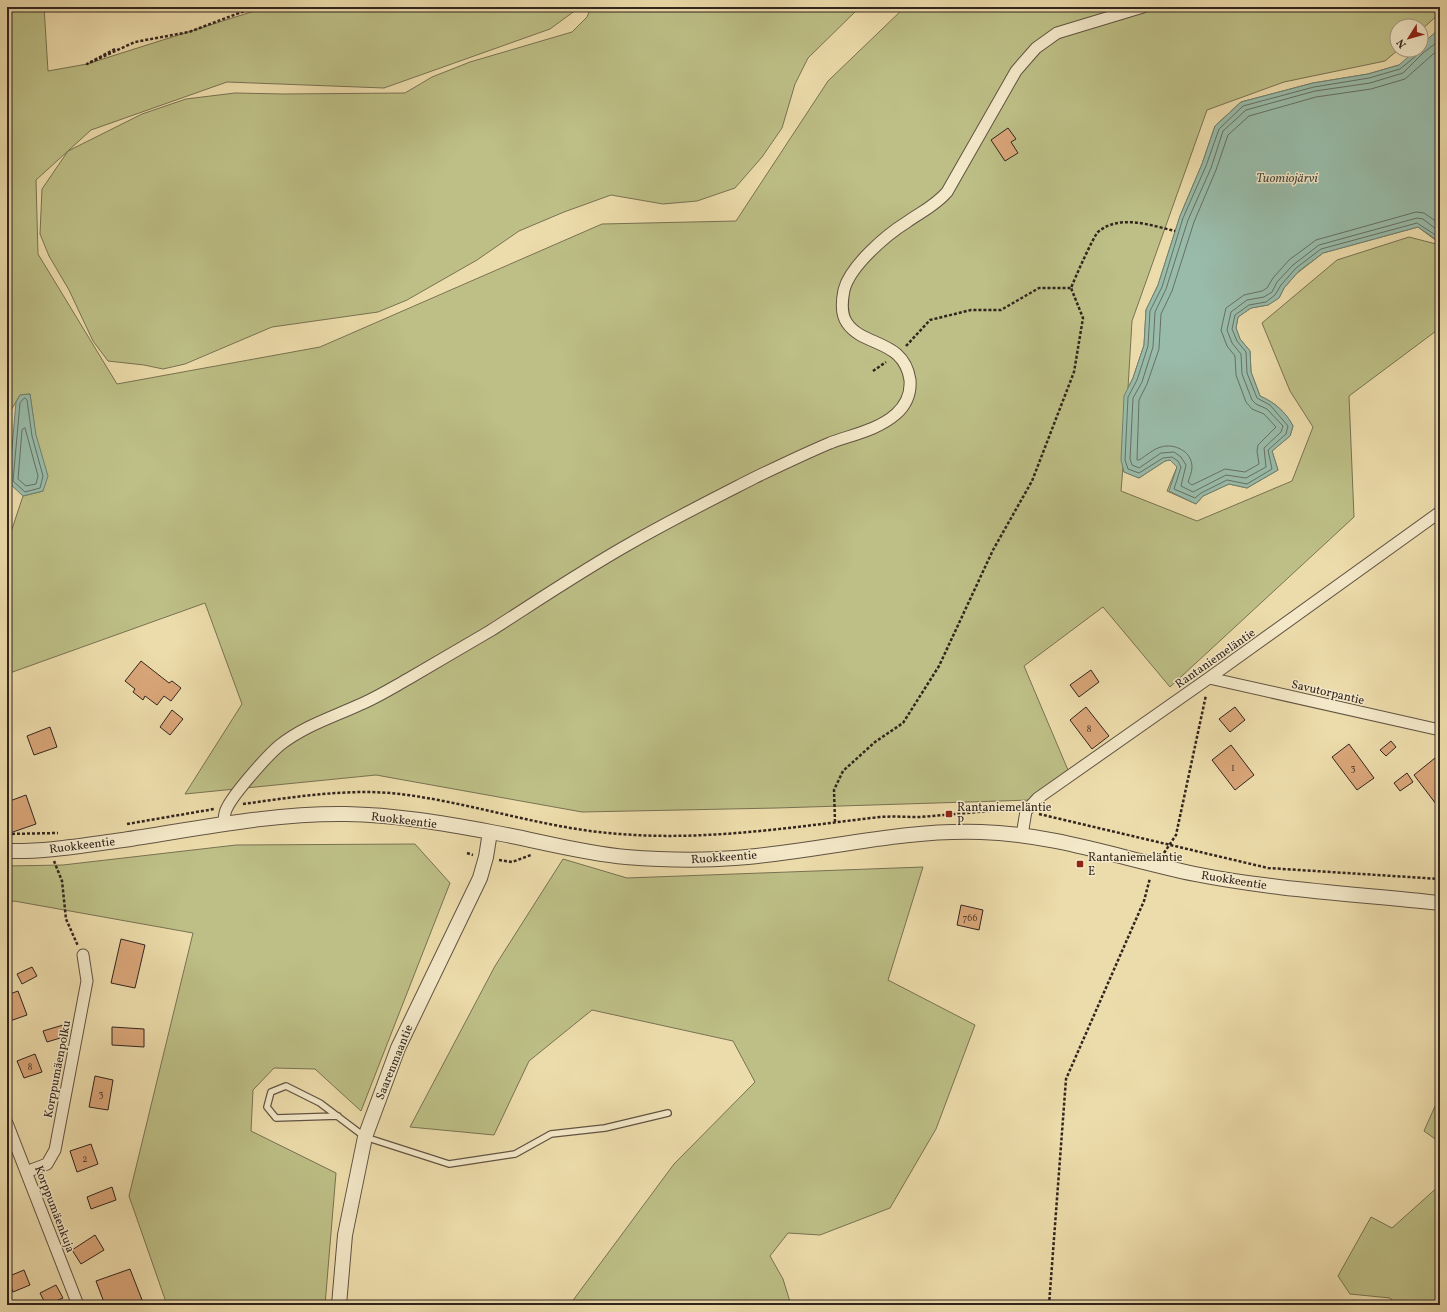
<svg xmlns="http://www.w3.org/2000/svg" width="1447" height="1312" viewBox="0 0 1447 1312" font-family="Vollkorn,serif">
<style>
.green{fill:#bdbf86;stroke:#787252}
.water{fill:#99bcaa;stroke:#708072}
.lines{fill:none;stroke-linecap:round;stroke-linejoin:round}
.shore{stroke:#667064;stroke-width:1}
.building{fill:#d9a679;stroke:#32251f}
.service-casing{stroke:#615342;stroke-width:8}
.minor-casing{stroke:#615342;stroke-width:13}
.tertiary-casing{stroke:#615342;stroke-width:16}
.path{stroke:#32251f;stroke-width:2.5;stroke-dasharray:3 2;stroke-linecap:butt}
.service{stroke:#f3e8c8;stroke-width:5.5}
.minor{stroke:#f3e8c8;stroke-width:11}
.tertiary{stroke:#f3e8c8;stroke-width:14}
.poi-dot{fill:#8f2418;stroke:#f3e8c8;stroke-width:1.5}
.labels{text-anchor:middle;stroke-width:3;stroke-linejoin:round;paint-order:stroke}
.number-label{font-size:10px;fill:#5c4536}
.street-label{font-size:12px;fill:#32251f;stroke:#f3e8c8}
.poi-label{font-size:12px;fill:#32251f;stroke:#f3e8c8;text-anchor:start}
.water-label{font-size:13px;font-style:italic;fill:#4c4b42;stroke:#f3e8c8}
</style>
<rect width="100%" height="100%" fill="#eddcab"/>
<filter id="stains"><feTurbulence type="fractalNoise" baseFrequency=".005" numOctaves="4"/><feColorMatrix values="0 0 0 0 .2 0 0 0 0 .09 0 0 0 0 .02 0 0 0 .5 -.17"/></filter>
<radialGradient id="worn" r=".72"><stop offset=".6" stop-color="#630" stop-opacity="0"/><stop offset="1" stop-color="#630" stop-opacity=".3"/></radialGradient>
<!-- green -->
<path class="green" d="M7,7h37l4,64 39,-7 180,-57h313l-30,22 -166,59 -157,-6 -136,48 -55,50 2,74 79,130 203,-37 282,-123 134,-3 92,-140 77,-74h535v6l-19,17v-4h-24l1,24 -13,11 -101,21 -77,28 -75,211 -4,67 5,-10 11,-33 2,-35 12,-25 22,-69 22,-52 13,-38 26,-24 72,-19 55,-9 31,-9 39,177 -20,-15 -95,26 -27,21 -12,14 -5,10 -11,7 -17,3 -13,9 -2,11 4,11 10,12 1,21 9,24c14,6 26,16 33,30l-3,10 -18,15 6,19 -31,18 -18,-4 -26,12 -7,8 -29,-13 10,-24 -7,-7 -5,1 -26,17 -15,-6 -1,-5 -2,24 76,30 95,-40 21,-54 -23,-36 -28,-68 75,-63 72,-23 31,8v83l-91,68 5,121 -184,170 -67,-80 -79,59 44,104 -37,30 -254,8 -195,4 -206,-37 -191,19 57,-90 -37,-101 -198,71v-130l16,-48 20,-5 -13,-97 -10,1 -13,22z
M591,7h269l-52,51 -13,26 -13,44 -20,29 -27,31 -38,13 -34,3 -52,-9 -47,17 -45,19 -42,29 -70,40 -29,12 -106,15 -87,37 -22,5 -19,-4 -36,-4 -15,-20 -24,-51 -20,-34 -9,-22 2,-45 26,-38 74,-37 44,-15 49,-6 49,1 121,-1 27,-16 38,-15 102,-30 15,-15z
M415,844l35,39 -89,228 -46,-42 -41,-1 -21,22 -2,41 85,42 -11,132h-158l-38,-109 64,-263 -179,-32 -7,3v-38l56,-1 173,-20z
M563,859l64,19 296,-11 -35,113 87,45 -39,104 -46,79 -70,27 -32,-2 -18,23 13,23 8,26h-220v-2l103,-139 81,-82 -22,-41 -141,-31 -63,51 -35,74 -84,-8 85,-161z
M1440,1095v49l-2,-3 -14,-10z
M1440,1185v120h-43l-7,-7 -40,-4 -12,-18 33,-59 21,11z"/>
<!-- water -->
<path class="water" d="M1440,28v214l-22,-15 -95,26 -24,18 -15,17 -5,10 -11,7 -17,3 -13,9 -2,11 4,11 10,12 1,21 9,24c14,6 26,16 33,30l-3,10 -18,15 6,19 -31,18 -18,-4 -26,12 -7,8 -27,-13 8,-24 -7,-7 -5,1 -26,17 -15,-6 -3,-12 3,-64 9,-18 11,-33 2,-35 12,-25 22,-69 22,-52 13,-38 26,-24 72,-19 55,-9 31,-9 17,-15h5v-5z
M30,394l6,41 12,41 -5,15 -20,5 -14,-13 7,-81 4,-7z"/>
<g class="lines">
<!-- shore -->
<path class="shore" d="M1440,40l-17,13 -20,20 -33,10 -55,8 -69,19 -23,21 -12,37 -23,52 -22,69 -11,23 -2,35 -11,35 -9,16 -3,61 2,6 7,3 22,-15 13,-1 7,5 5,8 -5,21 12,6 33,-17 20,3 20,-11 -2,-19 17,-16 2,-6 -16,-17 -11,-5 -4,-4 -10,-26 -1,-20 -9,-11 -5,-13 4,-18 16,-12 17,-3 8,-5 5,-10 16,-17 26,-20 98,-27 6,1 17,13
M1440,48l-35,31 -34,10 -55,8 -67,19 -21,19 -12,35 -22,52 -22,69 -11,23 -2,35 -12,35 -8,16 -2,60h2c7,-4 14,-11 22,-13 13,-4 31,4 31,20 0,6 -3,11 -4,15l4,3 33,-16 20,3 14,-8 -2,-13 1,-6 18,-18 -12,-13 -12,-5 -6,-7 -10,-27 -1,-19 -8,-10 -6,-16 5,-22 18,-13 18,-4 5,-3 6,-10 16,-18 27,-20 100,-28 8,1 16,11
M1418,50l-1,5 -17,14 -31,9 -55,9 -71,19 -24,23 -13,37 -23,52 -21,69 -12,24 -2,35 -11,34 -9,17 -3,63 3,9 11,4 24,-15 9,-1 6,4 3,6 -7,22 21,9 6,-5 26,-13 20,4 25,-15 -4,-19 18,-16 2,-8 -18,-21 -13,-7 -10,-25 -1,-21 -9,-11 -5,-12 3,-14 14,-10 17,-3 9,-7 6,-10 15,-17 25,-19 96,-26 23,15
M25,398l2,2 5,36 11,40 -3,12 -15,4 -12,-11 7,-78z
M25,428l13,48 -2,8 -10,2 -8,-7 4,-49z"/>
</g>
<!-- building -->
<path class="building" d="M1008,128l8,11 -5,3 7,11 -13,8 -14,-21z
M141,661l28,22 3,-2 9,7 -10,13 -7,-5 -7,9 -12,-9 -2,4 -10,-8 2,-3 -10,-8z
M1091,670l8,12 -20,15 -9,-12z
M1086,707l23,29 -17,13 -22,-29z
M1235,707l10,13 -15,12 -11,-13z
M172,710l11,9 -13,16 -10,-8z
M50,727l7,20 -23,8 -7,-19z
M1391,741l5,6 -10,9 -6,-6z
M1349,744l25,34 -17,12 -25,-33z
M1231,745l23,30 -19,15 -23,-30z
M1435,758l5,7 -1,43 -25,-33z
M1407,773l6,9 -13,9 -6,-8z
M26,795l10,29 -26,9 -3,-10v-21z
M961,905l22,5 -4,20 -22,-5z
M121,939l24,6 -10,43 -24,-5z
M32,967l5,9 -15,8 -5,-10z
M18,991l9,24 -20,7v-27z
M63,1025l4,11 -20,6 -4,-11z
M112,1027l32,2v18l-32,-2z
M35,1054l7,18 -18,6 -7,-17z
M95,1076l18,4 -5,30 -19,-3z
M91,1144l7,20 -21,8 -7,-21z
M112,1187l4,13 -25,9 -4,-12z
M95,1235l9,15 -23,14 -9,-14z
M130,1269l14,36h-39l-9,-24z
M24,1270l6,15 -17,7 -6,-15z
M56,1285l7,13 -17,7 -6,-12z"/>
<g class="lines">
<defs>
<path id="service" d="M338,1116l-62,2 -9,-11 4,-15 15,-6 34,17 45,34 84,27 66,-10 36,-20 54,-6 63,-15"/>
<path id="minor" d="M1209,678l231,52
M224,825c0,-4 0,-8 1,-12 3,-14 43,-58 55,-68 24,-19 53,-28 79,-40 17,-7 33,-17 49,-26 27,-16 55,-32 82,-48 47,-30 93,-61 141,-88 40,-23 82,-44 123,-65 25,-12 50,-24 76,-35 21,-8 48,-13 66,-29 10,-9 15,-21 14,-34 -6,-41 -47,-33 -63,-57 -6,-8 -5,-23 -3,-33 6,-24 42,-55 63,-68 14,-10 28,-16 40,-30l69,-121 20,-23 21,-15 86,-26
M1022,835l4,-24 12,-13 171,-120 231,-166
M7,1123l71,182
M26,1172l21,-8 8,-14 32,-169 -4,-26"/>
<path id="tertiary" d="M7,851c39,1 78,-6 116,-11 73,-11 149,-27 223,-26 49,1 97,9 145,18 45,8 90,21 135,25 37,3 73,4 109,1 83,-6 163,-29 246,-26 73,2 142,27 214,42 80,16 163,20 245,29
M339,1305l6,-70 20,-98 33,-89 82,-170 6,-21 4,-25"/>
</defs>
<!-- service casing -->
<use href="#service" class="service-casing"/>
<!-- minor casing -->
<use href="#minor" class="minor-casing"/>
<!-- tertiary casing -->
<use href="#tertiary" class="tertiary-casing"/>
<!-- path -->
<path class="path" d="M527,8l2,-1
M115,49l-28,15 48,-22 54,-10 66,-25
M906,346l24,-26 41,-10h30l38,-22h32
M873,371l13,-9
M243,804c51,-7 106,-16 157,-10 74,9 145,35 220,40 88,7 173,-7 260,-17 13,-1 26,0 39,0 28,-2 56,-5 84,-7h11
M1039,814l229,54 172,11
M835,822l-1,-32 9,-19 32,-29 28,-19 36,-57 54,-116 39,-69 42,-109 9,-54 -12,-30c4,-10 22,-51 27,-56 21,-18 52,-7 77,-1
M127,824l87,-15
M7,834l51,-1
M467,853l6,2
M1164,853l12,-18 30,-140
M499,860l13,2 19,-7
M54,861l8,20 4,38 12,27
M7,1101l4,11
M1049,1305l17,-226 78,-178 6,-23
M1342,1305l12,-4 34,4"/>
<!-- service -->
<use href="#service" class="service"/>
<!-- minor -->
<use href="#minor" class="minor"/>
<!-- tertiary -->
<use href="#tertiary" class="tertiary"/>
</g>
<!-- markers -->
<g class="poi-dot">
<rect x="945" y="810" width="8" height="8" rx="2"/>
<rect x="1076" y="860" width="8" height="8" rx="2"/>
</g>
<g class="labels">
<!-- number labels -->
<g class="number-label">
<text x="1089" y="732">8</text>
<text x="1233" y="771">1</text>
<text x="1353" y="771">3</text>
<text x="970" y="921">766</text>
<text x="30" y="1070">8</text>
<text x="101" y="1097">3</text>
<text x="85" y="1162">2</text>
</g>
<!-- street labels -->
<g class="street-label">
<text transform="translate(1215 658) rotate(-35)" y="4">Rantaniemeläntie</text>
<text transform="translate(1328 692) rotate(13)" y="4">Savutorpantie</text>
<text transform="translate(404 820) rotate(7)" y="4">Ruokkeentie</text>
<text transform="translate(82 845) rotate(-7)" y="4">Ruokkeentie</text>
<text transform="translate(724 857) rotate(-4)" y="4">Ruokkeentie</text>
<text transform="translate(1234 880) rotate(9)" y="4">Ruokkeentie</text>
<text transform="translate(394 1062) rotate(-68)" y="4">Saarenmaantie</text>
<text transform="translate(57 1069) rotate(-79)" y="4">Korppumäenpolku</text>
<text transform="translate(55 1209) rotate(69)" y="4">Korppumäenkuja</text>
</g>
<!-- poi labels -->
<g class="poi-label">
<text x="957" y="811">Rantaniemeläntie<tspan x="957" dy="14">P</tspan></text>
<text x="1088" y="861">Rantaniemeläntie<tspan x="1088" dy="14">E</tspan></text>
</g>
<!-- water labels -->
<g class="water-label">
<text x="1287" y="182">Tuomiojärvi</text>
</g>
</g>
<!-- margin -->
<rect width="1447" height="1312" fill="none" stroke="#eddcab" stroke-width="24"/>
<rect x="8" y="8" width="1431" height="1296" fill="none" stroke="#32251f" stroke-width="2"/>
<rect x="12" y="12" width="1423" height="1288" fill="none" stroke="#32251f"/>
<!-- north arrow -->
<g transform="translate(1409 38) rotate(233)"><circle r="19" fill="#f3e8c8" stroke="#a69a84"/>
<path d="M0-3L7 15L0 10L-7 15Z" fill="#8f2418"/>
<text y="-6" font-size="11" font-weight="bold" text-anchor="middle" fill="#32251f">N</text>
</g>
<rect width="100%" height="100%" filter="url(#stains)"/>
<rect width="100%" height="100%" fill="url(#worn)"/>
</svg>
